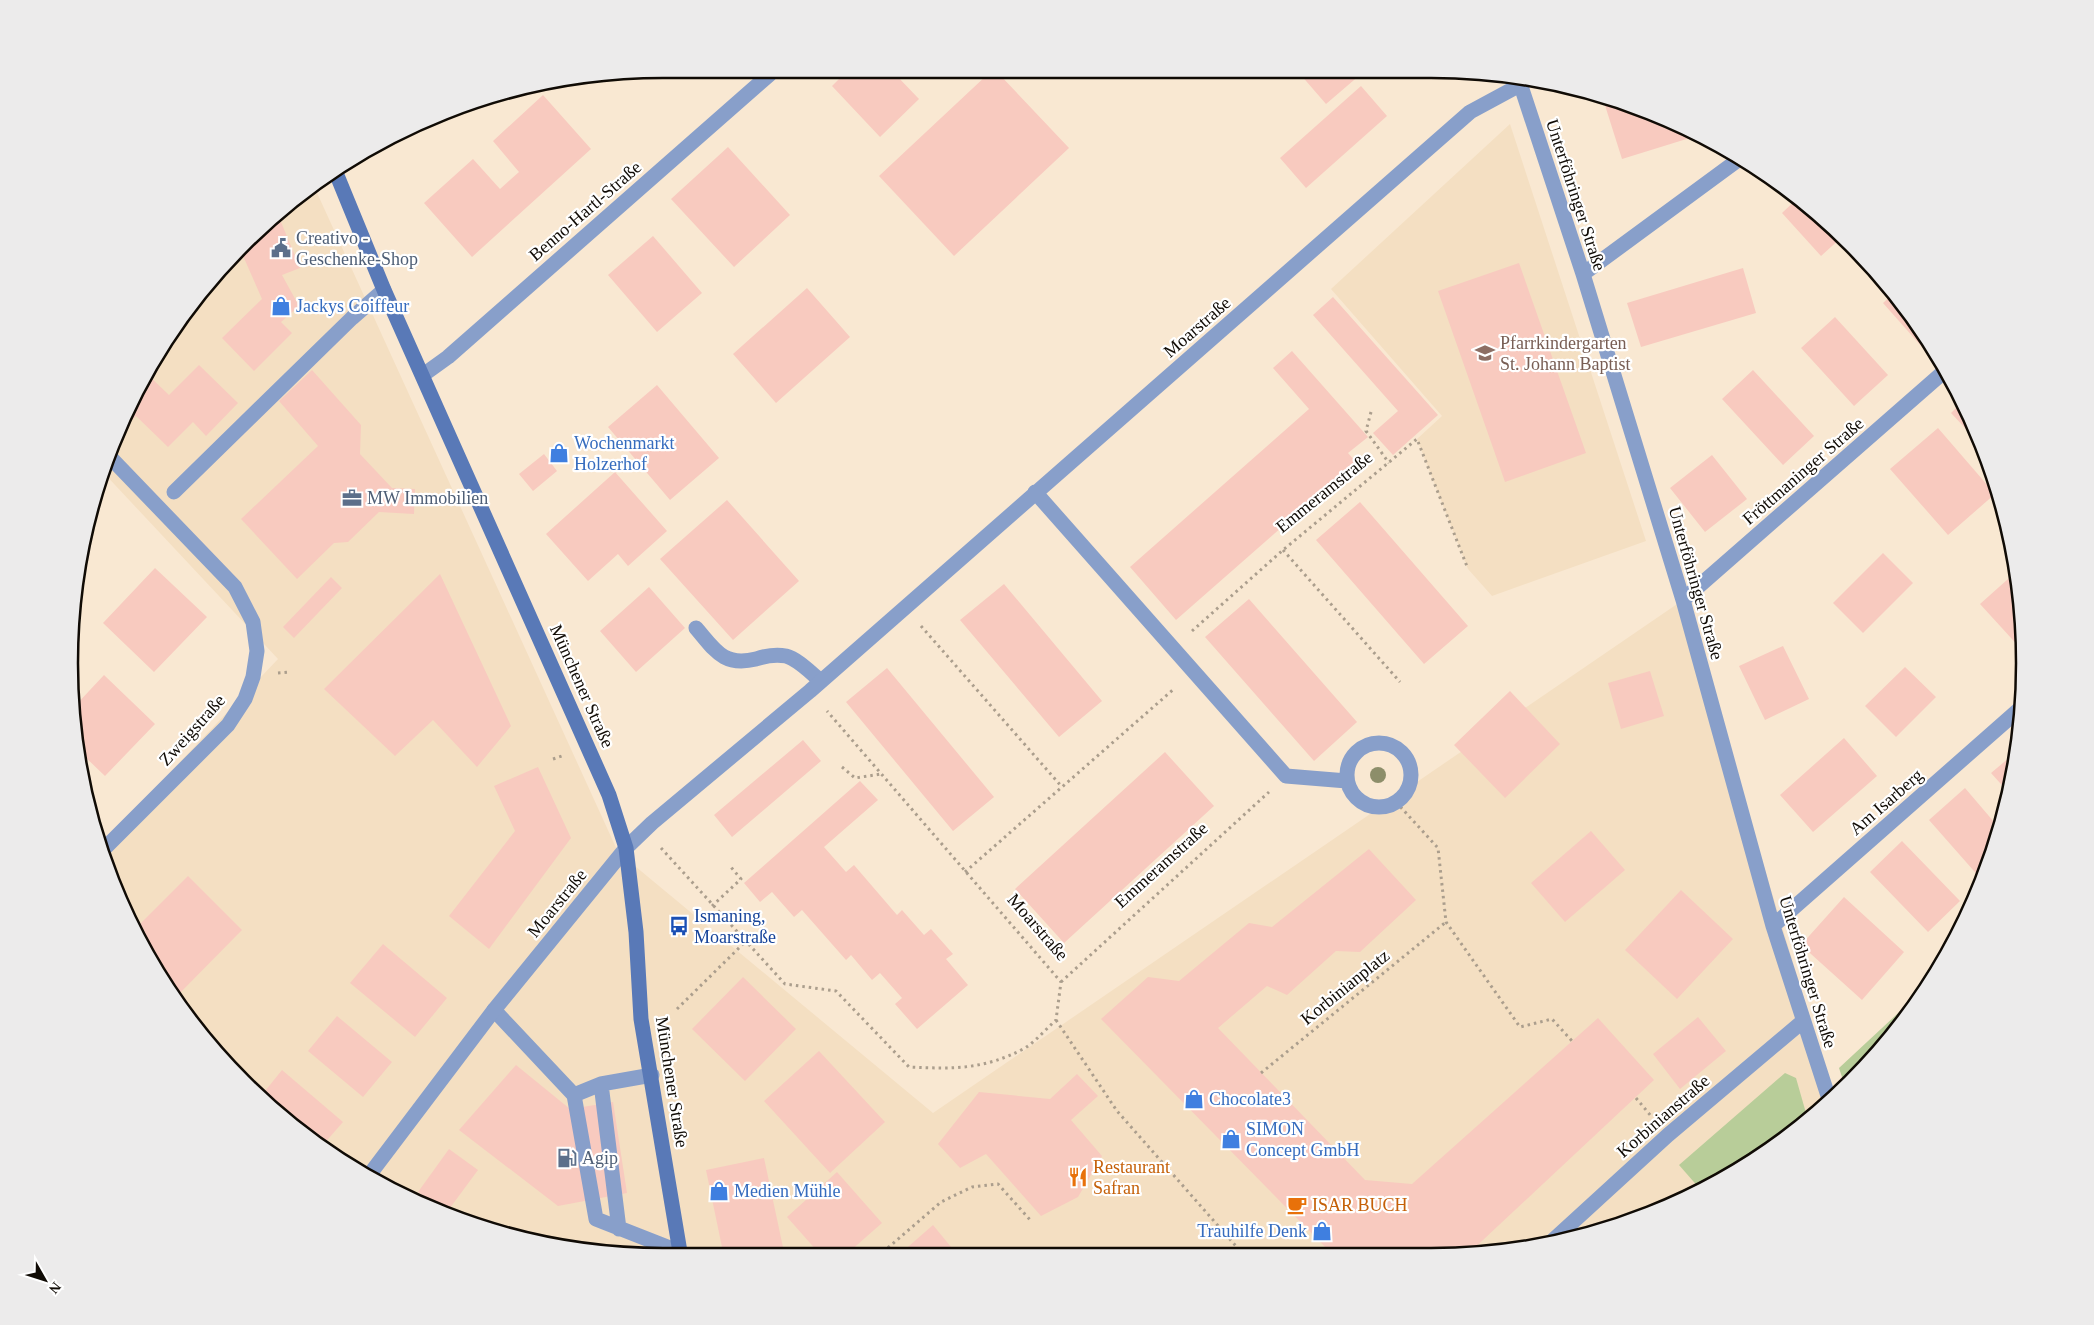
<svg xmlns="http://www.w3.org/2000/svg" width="2094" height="1325" viewBox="0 0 2094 1325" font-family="'Times New Roman',serif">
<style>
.built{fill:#f4dfc2}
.green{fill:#b8cd99}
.building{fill:#f8cabf}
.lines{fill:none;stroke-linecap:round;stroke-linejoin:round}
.path{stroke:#ab9e8d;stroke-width:3;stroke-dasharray:2.5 4;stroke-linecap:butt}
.lane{stroke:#889fca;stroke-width:15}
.street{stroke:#889fca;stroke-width:15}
.secondary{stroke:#5979b7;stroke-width:15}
.tree{fill:#8d8e6a}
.labels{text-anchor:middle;stroke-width:4.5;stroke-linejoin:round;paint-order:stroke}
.street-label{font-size:18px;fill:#100b05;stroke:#fff}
.service-label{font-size:18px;fill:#4e5e75;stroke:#fff;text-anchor:start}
.shop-label{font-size:18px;fill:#366cbe;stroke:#fff;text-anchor:start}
.education-label{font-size:18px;fill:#785e54;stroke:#fff;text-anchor:start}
.transit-label{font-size:18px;fill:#164399;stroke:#fff;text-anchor:start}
.food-label{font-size:18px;fill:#c56008;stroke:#fff;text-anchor:start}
.rim{fill:none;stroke:#100b05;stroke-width:2.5}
</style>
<rect width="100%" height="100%" fill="#f9e8d2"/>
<!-- built -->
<path class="built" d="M1510,124l136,417 -154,55 -24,-27 -51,-130 25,-23 -111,-127z
M313,184l305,668 315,261 750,-513 151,497 -11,12 -95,68 -143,59 -114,19 -886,-4 -149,-40 -135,-78 -85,-79 -47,-61 -39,-68 -30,-79 178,-187 -177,-189 47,-104 44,-65 79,-85z"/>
<!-- green -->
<path class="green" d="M1924,989l-22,35 -57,62 -6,-18z
M1785,1073l11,5 12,42 -80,57 -28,12 -21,-24z"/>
<!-- building -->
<path class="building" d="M844,74h51l24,25 -39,38 -48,-51z
M988,74h11l70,74 -115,108 -75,-80z
M1300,74h61l-35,30z
M1361,86l26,30 -81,72 -26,-30z
M543,95l48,54 -119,108 -48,-54 49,-44 27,30 19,-17 -26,-31z
M1603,99l56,15 33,19 1,4 -71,22z
M728,147l62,68 -56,52 -63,-68z
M1799,197l43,40 -21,19 -39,-43z
M281,222l19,46 -18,7 17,31 -18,16 11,11 -38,38 -32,-33 40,-39 -22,-50 15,-16z
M653,236l49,57 -45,39 -49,-57z
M1519,263l67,190 -81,29 -67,-191z
M1743,268l13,45 -115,34 -14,-44z
M807,288l43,49 -74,66 -43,-49z
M1894,293l41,58 -5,5 -47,-53z
M1333,297l105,118 -45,40 -20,-22 25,-22 -85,-96z
M1835,317l53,58 -34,31 -53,-58z
M1292,351l76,86 -20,16 8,9 -180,158 -46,-53 179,-158 -36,-41z
M199,365l39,38 -32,33 -13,-14 -25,25 -32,-31 -9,9 -4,-4 22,-49 24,23z
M312,370l49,55 -1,29 32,34 23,1 -1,25 -35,-2 -31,30 -14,1 -37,36 -56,-60 77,-73 -39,-45z
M1753,370l61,66 -31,29 -61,-66z
M657,385l62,73 -49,42 -62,-73z
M1962,402l20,43h-1l-30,-32z
M1938,428l57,66 -47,41 -58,-66z
M544,454l13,17 -24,20 -14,-17z
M1712,455l35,44 -42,33 -35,-44z
M615,472l52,59 -39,35 -10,-12 -30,27 -42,-47z
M94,497l6,6 -11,10 2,-8z
M727,500l72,81 -66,59 -73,-81z
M1360,502l108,124 -44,38 -108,-124z
M1883,553l30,30 -50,50 -30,-30z
M155,568l52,49 -53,55 -51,-49z
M2017,571l3,14 2,65 -42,-46z
M440,574l71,152 -34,41 -44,-47 -38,36 -71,-67z
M331,577l11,11 -48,50 -11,-11z
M1004,584l98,117 -43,36 -99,-117z
M649,587l36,41 -49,44 -36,-41z
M1249,599l108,123 -43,39 -109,-124z
M1783,646l26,53 -44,21 -26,-54z
M1905,667l31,30 -40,40 -31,-31z
M887,668l107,129 -41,34 -107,-129z
M1650,671l14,45 -43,13 -13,-46z
M104,675l51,49 -50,52 -24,-23 -6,-47z
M1510,691l50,53 -55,54 -51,-53z
M1844,738l33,38 -64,56 -33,-37z
M803,740l18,21 -89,76 -18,-22z
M1165,752l49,54 -150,137 -49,-54z
M2016,752l-6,37 -1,4 -18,-20z
M538,767l33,71 -82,111 -40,-33 66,-85 -21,-45z
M860,781l18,19 -54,47 22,25 8,-7 43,50 5,-5 22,25 7,-6 22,25 -7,5 22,26 -51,44 -22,-25 7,-6 -22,-25 -8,7 -21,-25 -5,5 -44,-50 -8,7 -22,-25 -12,10 -16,-19z
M1965,788l35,41 -19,50 -52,-59z
M1591,831l34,39 -60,52 -34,-39z
M1902,841l58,60 -32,31 -58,-60z
M1369,849l47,51 -56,52 -24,-1 -49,44 -20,-9 -49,42 147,152 47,4 186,-166 56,62 -187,175 -135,-1 -231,-235 47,-42 31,4 70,-58 23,4z
M188,876l54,54 -68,69 -41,-68z
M1681,890l52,49 -56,60 -52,-49z
M1844,897l60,55 -42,48 -61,-55z
M383,944l64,54 -32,39 -65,-54z
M743,977l53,52 -51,52 -53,-52z
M1916,1002l-13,21 -4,-4z
M337,1016l55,46 -29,35 -55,-46z
M1698,1017l28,34 -46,38 -27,-35z
M819,1051l66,71 -55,51 -66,-72z
M516,1065l54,44 43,-7 14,91 -69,13 -99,-76z
M282,1070l61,52 -21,24 -21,-13 -40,-37z
M1077,1074l21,22 -27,24 31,36 -24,41 -37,19 -55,-62 -26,14 -22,-24 41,-52 71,7z
M449,1149l29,21 -31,42 -29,-20z
M764,1158l20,94h-61l-17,-82z
M837,1172l45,51 -33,29h-31l-31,-35z
M933,1225l23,28h-55z"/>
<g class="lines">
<!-- path -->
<path class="path" d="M1371,412l-5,19 23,32
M1283,550l117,132
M921,626l141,161
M1192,631l91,-81 134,-111 51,130
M278,673l11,-1
M553,759l12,-4
M842,767l13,11 26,-4
M1396,802l42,46 8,74 74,105 32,-8 20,22
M661,848l124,136 51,7 73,76c44,2 75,3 116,-19 11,-7 21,-19 31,-28l5,-38 -234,-271
M965,872l210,-184
M712,906l29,-27 -11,-13
M1061,982l208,-190
M677,1009l68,-67
M1056,1020l61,91 126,143
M1261,1073l185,-151
M1636,1098l15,18
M883,1252l58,-50 31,-15 26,-3 34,38"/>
<!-- lane -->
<path class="lane" d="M174,492l178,-174 32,-28
M696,628c19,22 27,39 60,31 9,-3 20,-5 30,-3 12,3 26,18 35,25
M494,1010l80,85 22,124 84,33
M601,1084l18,145
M574,1095l27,-11 51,-9"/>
<!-- street -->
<path class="street" d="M1518,77l65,197 100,326 90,326 57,176
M1583,274l155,-114
M423,375l25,-18 322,-283
M1035,492l251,284 61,5
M1683,600l264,-231
M1347 775a32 32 0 1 1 64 0a32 32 0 1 1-64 0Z
M102,851l126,-126 17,-26 8,-22 4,-26 -4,-29 -18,-35 -127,-132
M1773,926l250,-220
M370,1174l124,-164 132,-162 26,-25 158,-132 660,-579 50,-27
M1551,1242l117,-107 134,-113"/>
<!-- secondary -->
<path class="secondary" d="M334,168l50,122 225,505 17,53 10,84 5,87 39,233"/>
</g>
<!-- trees -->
<circle class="tree" cx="1378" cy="775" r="8"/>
<!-- icons -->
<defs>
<symbol id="civic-bare" viewBox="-9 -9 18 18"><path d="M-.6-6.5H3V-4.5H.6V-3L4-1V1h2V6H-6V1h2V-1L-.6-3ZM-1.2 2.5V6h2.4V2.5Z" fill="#5c6f8a" stroke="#fff" stroke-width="2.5" paint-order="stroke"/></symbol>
<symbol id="shop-bare" viewBox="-9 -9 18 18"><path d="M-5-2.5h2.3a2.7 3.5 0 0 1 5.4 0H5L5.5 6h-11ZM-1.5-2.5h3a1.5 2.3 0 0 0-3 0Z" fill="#3f7fe0" stroke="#fff" stroke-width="2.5" paint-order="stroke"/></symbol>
<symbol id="school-bare" viewBox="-9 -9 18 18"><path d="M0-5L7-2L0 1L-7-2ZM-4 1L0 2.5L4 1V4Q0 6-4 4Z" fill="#8d6e63" stroke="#fff" stroke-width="2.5" paint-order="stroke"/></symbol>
<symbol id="office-bare" viewBox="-9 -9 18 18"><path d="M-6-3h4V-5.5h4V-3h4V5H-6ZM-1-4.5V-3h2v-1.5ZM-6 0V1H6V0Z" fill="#5c6f8a" stroke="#fff" stroke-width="2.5" paint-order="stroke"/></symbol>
<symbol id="bus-bare" viewBox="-9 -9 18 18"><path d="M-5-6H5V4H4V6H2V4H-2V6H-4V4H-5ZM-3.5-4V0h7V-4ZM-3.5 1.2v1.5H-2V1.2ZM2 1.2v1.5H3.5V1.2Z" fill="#1a4fb4" stroke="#fff" stroke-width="2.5" paint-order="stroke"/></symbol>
<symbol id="fuel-bare" viewBox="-9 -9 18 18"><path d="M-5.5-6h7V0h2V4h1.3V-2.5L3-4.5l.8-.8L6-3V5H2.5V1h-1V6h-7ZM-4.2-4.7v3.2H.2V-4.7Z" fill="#5c6f8a" stroke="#fff" stroke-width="2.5" paint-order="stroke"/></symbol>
<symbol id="restaurant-bare" viewBox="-9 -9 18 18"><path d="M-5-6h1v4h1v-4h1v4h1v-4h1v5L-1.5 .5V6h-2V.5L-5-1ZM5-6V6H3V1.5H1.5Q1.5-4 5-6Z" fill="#e8710a" stroke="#fff" stroke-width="2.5" paint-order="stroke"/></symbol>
<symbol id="cafe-bare" viewBox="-9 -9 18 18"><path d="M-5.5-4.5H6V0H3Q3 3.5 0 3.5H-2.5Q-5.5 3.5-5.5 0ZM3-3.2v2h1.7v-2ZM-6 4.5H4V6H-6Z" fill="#e8710a" stroke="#fff" stroke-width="2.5" paint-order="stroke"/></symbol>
</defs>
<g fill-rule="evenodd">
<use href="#civic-bare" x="267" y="234" width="28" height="28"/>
<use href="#shop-bare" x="267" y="292" width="28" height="28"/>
<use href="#school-bare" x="1471" y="339" width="28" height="28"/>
<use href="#shop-bare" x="545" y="439" width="28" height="28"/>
<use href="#office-bare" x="338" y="484" width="28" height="28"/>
<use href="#bus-bare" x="665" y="912" width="28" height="28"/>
<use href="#shop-bare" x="1180" y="1085" width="28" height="28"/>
<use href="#shop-bare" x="1217" y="1125" width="28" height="28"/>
<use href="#fuel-bare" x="553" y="1144" width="28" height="28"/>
<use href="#restaurant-bare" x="1064" y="1163" width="28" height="28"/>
<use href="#shop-bare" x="705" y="1177" width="28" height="28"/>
<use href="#cafe-bare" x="1283" y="1191" width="28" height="28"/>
<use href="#shop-bare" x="1308" y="1217" width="28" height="28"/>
</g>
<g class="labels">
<!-- street labels -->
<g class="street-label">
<text transform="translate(1576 195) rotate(72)" y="6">Unterföhringer Straße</text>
<text transform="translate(585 211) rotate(-41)" y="6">Benno-Hartl-Straße</text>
<text transform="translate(1197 327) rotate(-41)" y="6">Moarstraße</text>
<text transform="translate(1803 471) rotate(-41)" y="6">Fröttmaninger Straße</text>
<text transform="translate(1324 492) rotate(-39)" y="6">Emmeramstraße</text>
<text transform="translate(1696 583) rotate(74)" y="6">Unterföhringer Straße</text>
<text transform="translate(582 686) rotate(66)" y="6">Münchener Straße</text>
<text transform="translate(192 730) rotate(-48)" y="6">Zweigstraße</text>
<text transform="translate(1886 802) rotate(-41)" y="6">Am Isarberg</text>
<text transform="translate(1161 865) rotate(-42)" y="6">Emmeramstraße</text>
<text transform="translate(557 903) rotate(-51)" y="6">Moarstraße</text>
<text transform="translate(1038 927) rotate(49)" y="6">Moarstraße</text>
<text transform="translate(1808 972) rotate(73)" y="6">Unterföhringer Straße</text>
<text transform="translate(1345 987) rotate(-39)" y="6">Korbinianplatz</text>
<text transform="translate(672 1082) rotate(81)" y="6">Münchener Straße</text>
<text transform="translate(1663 1116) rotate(-41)" y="6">Korbinianstraße</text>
</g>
<!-- service labels -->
<g class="service-label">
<text x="296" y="244">Creativo -<tspan x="296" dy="21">Geschenke-Shop</tspan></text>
<text x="367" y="504">MW Immobilien</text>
<text x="582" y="1164">Agip</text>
</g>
<!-- shop labels -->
<g class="shop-label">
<text x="296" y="312">Jackys Coiffeur</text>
<text x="574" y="449">Wochenmarkt<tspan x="574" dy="21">Holzerhof</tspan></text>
<text x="1209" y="1105">Chocolate3</text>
<text x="1246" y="1135">SIMON<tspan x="1246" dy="21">Concept GmbH</tspan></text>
<text x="734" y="1197">Medien Mühle</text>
<text x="1307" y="1237" text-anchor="end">Trauhilfe Denk</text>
</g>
<!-- education labels -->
<g class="education-label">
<text x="1500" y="349">Pfarrkindergarten<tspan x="1500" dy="21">St. Johann Baptist</tspan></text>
</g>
<!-- transit labels -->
<g class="transit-label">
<text x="694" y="922">Ismaning,<tspan x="694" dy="21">Moarstraße</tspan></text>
</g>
<!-- food labels -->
<g class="food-label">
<text x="1093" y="1173">Restaurant<tspan x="1093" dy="21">Safran</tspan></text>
<text x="1312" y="1211">ISAR BUCH</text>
</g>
</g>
<!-- crop -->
<path d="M0 0H2094V1325H0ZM663 78H1431A585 585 0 0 1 2016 663V663A585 585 0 0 1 1431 1248H663A585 585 0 0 1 78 663V663A585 585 0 0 1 663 78Z" fill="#ecebeb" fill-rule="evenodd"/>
<path class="rim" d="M663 78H1431A585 585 0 0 1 2016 663V663A585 585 0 0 1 1431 1248H663A585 585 0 0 1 78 663V663A585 585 0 0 1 663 78Z"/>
<!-- north arrow -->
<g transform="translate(45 1280) rotate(129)" stroke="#ffffff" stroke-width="4" paint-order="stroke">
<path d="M0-4L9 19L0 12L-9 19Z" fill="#100b05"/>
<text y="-8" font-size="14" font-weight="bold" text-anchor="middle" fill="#100b05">N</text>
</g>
</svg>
